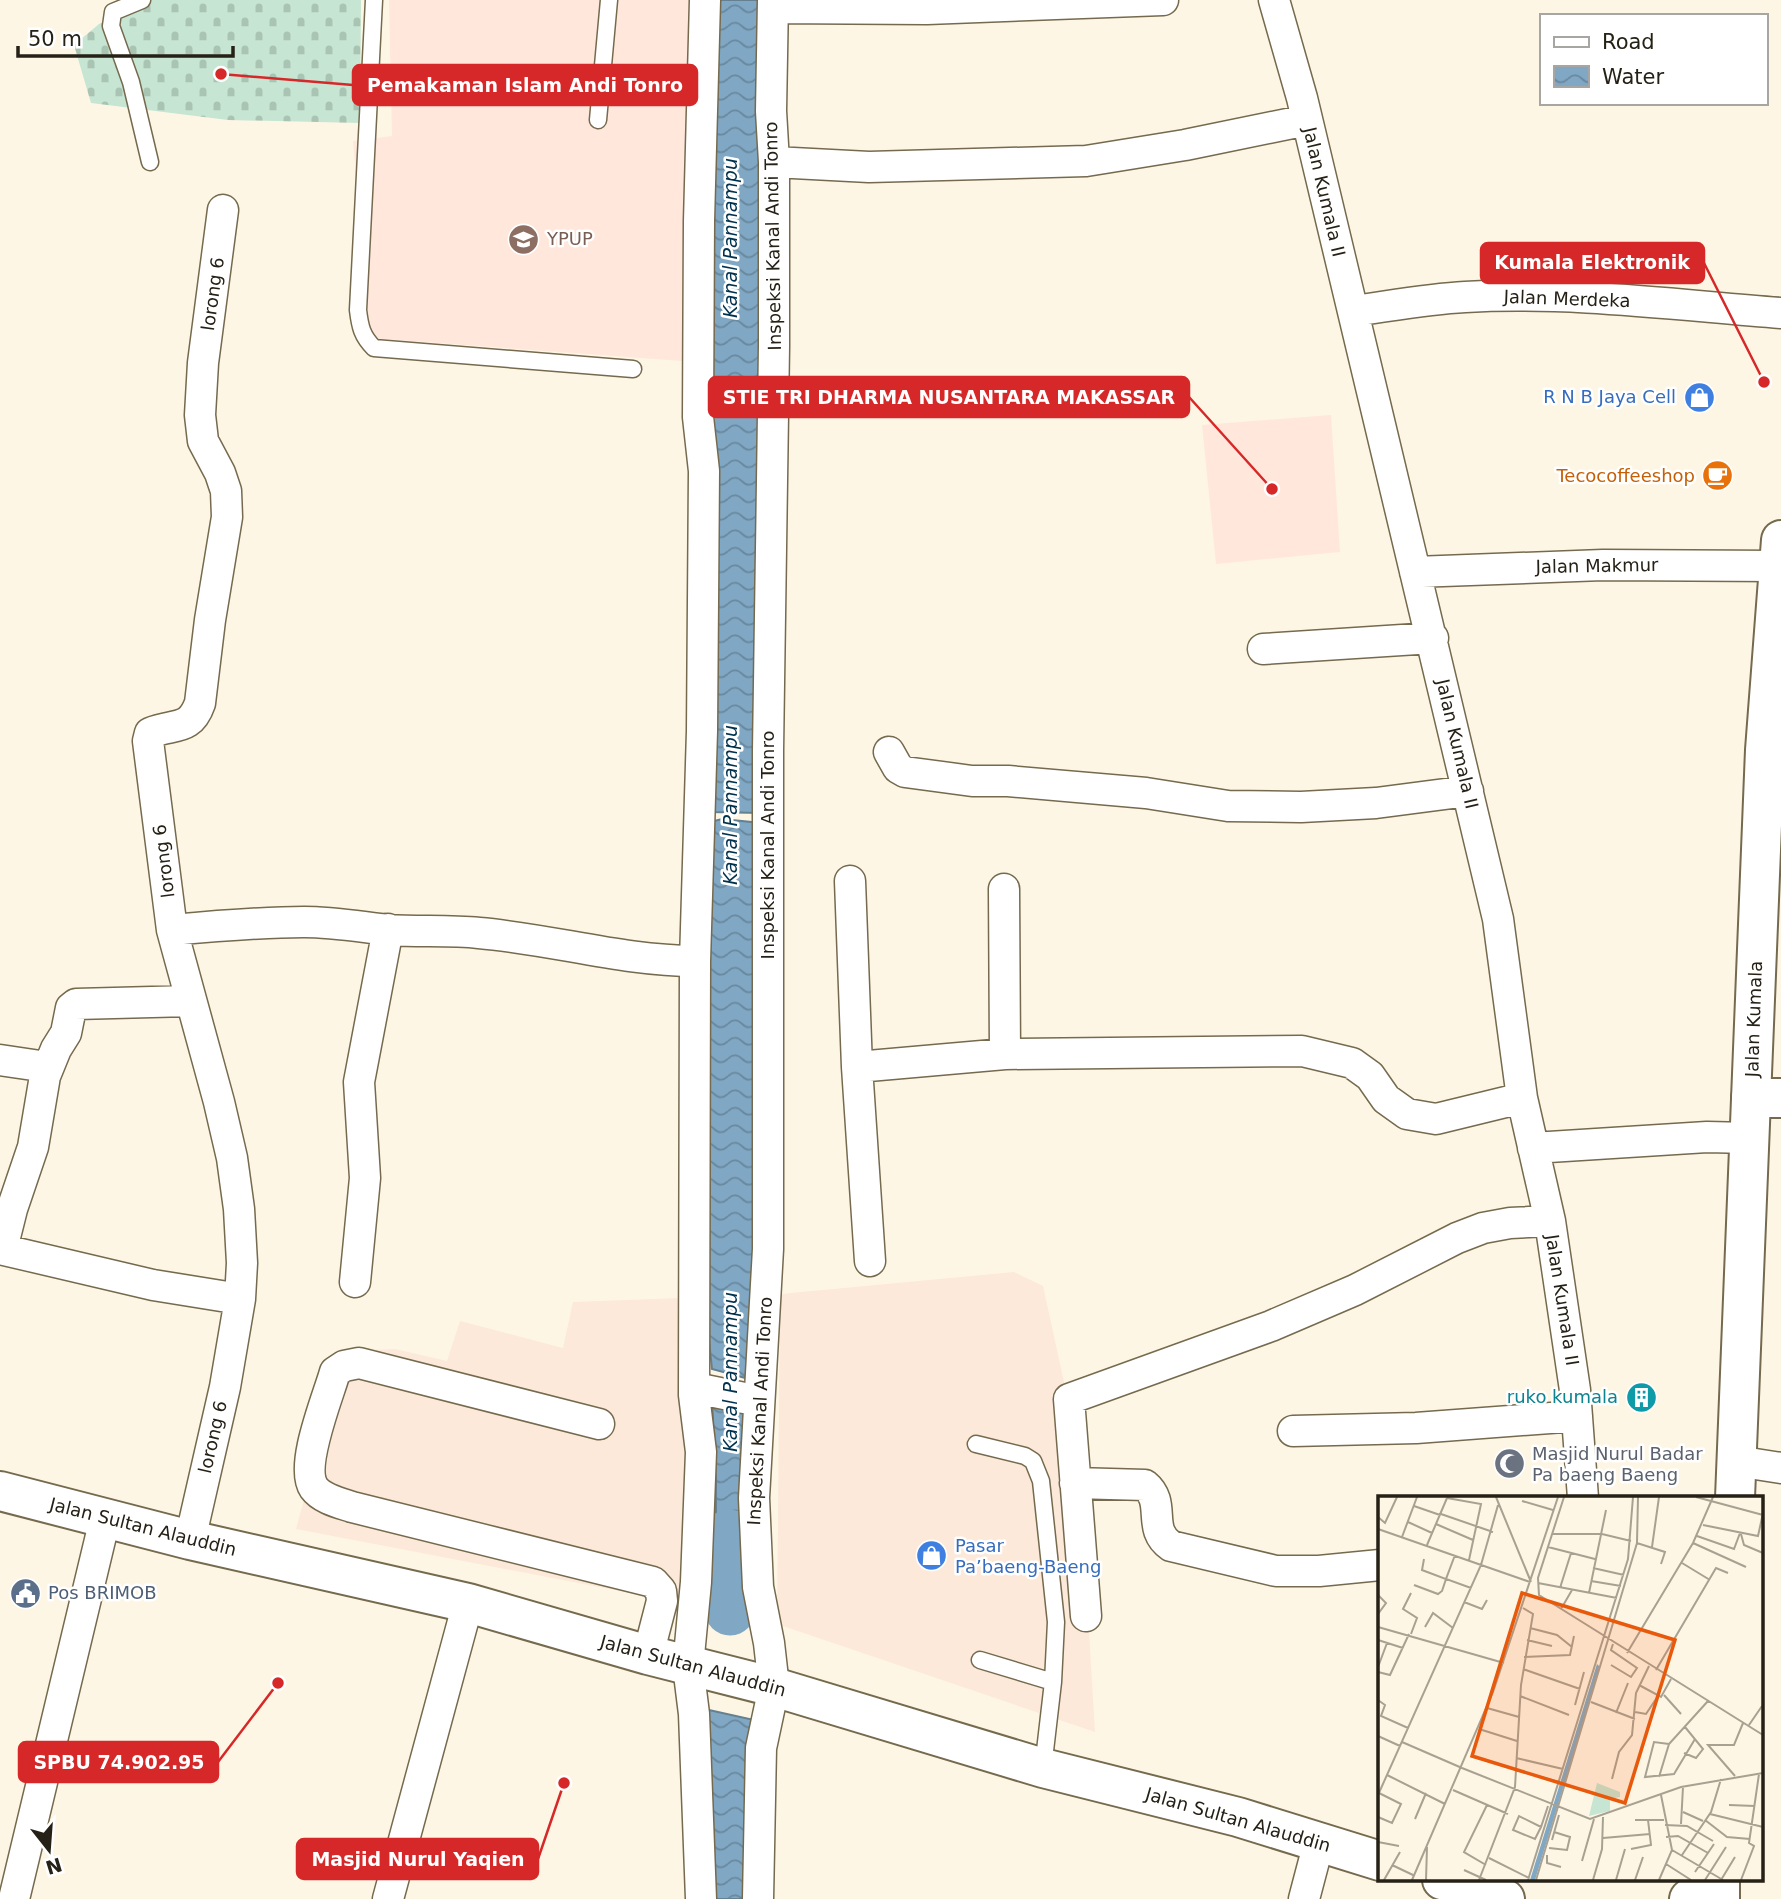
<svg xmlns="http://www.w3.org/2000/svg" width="1781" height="1899" viewBox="0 0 1781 1899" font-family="'DejaVu Sans',sans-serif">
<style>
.commercial{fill:#fce9d9}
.education{fill:#ffe7dc}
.cemetery{fill:url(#cemetery-stones)}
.water{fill:url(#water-waves);stroke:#658090;stroke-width:2}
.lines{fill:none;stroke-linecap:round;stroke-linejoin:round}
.river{stroke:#80a8c4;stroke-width:51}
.service-casing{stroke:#756a4e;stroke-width:19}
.minor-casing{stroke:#756a4e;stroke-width:33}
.tertiary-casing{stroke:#756a4e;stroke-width:42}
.secondary-casing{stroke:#756a4e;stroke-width:42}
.primary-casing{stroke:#756a4e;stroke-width:42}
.service{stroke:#fff;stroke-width:16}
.minor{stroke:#fff;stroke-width:30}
.tertiary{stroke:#fff;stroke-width:38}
.secondary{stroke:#fff;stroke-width:38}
.primary{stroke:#fff;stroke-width:38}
.labels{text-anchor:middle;stroke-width:5;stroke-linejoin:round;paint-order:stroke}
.street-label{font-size:18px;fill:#262116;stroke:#fff}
.education-label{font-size:18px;fill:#785e54;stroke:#fff;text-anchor:start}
.shop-label{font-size:18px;fill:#366cbe;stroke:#fff;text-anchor:end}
.food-label{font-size:18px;fill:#c56008;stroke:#fff;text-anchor:end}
.culture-label{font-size:18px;fill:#0d838f;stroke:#fff;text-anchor:end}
.worship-label{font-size:18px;fill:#5b616d;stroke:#fff;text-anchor:start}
.service-label{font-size:18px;fill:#4e5e75;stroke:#fff;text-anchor:start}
.water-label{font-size:19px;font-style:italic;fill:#00324e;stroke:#fff}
.inset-road{fill:none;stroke:#a8a192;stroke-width:2}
.view{fill:#e8590c;fill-opacity:0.15;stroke:#e8590c;stroke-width:3.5}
.inset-edge{fill:none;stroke:#262116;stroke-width:3.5}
.leader{fill:none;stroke:#d62828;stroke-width:2.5}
.callout-dot{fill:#d62828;stroke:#fff;stroke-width:2.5}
.callout{fill:#d62828;stroke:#d62828;stroke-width:2.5}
.callout-label{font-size:19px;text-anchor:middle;font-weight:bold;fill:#fff}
</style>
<defs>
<pattern id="cemetery-stones" width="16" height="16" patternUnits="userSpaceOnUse" patternTransform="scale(1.75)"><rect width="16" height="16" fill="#c6e5d3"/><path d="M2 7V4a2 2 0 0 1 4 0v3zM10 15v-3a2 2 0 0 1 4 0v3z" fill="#aac4b4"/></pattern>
<pattern id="water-waves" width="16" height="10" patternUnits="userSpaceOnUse" patternTransform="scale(1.75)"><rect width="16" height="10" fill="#80a8c4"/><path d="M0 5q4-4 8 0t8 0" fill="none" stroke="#69889e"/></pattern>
</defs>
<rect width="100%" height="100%" fill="#fef6e4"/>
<!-- commercial -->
<path class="commercial" d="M1014,1272l29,14 35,160 17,286 -318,-108 3,-330z
M681,1298l12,307 -397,-76 49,-178 50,-2 52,12 13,-40 103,27 10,-46z"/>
<!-- education -->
<path class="education" d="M389,0h309l-16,361 -312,-23 -17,-197 39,-5z
M1331,415l9,137 -124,12 -14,-139z"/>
<!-- cemetery -->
<path class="cemetery" d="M150,0h211l-1,123 -132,-3 -137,-17 -17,-58 25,-21z"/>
<!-- water -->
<path class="water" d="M711,0h52l-2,813 -52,-1z
M722,819l39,4 -5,558 -44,-12 -4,-38 2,-509z
M712,1398l41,9 -8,182 2,21 -31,-7v-122z
M709,1710l45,10 -3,179h-42z"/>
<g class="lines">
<!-- river -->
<path class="river" d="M729,1535l1,75"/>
<defs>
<path id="service" d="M142,0l-29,12 -2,14 20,56 19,80
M374,0l-16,310c2,17 4,26 16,38l259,21
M598,120l11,-120
M976,1444l49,12 8,5 8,20 15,141 -3,60 -10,86
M980,1660l73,22"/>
<path id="minor" d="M1274,0l28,98 196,821 24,179 28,123 25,169 8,108
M773,8l154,1 236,-9
M774,162l95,5 217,-6 99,-16 122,-25
M1353,311c37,-5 74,-12 112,-14 105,-6 211,8 316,16
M1415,572l188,-7 175,1
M1263,649l170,-11
M889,752l9,16 7,4 67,9h36l138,12 82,13 73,1 75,-4 92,-12
M850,881l7,186 13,194
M1004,889l1,165
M172,930c44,-4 88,-8 132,-8 29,0 57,5 85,8 30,2 60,0 90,3 73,6 143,28 216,28
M0,1060l47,7
M857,1067l148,-13 297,-3 50,12 18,13 16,23 21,15 29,5 86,-21
M1533,1148l174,-11 42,1
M0,1249l153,36 87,14
M2,1249l10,-40 21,-62 12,-71 11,-27 10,-16 5,-25 5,-4 114,-3
M355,1282l10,-104 -6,-96 29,-153
M695,1388l64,13
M599,1424l-240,-61 -15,3 -9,6c-7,25 -36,94 -21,116 8,11 26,15 38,19l301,75 8,9 1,10 -14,54
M1293,1431l123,-3 161,-12
M1736,1461l45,7
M1075,1483l70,2c22,18 1,44 26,61l105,25h43l61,-6
M190,1540l35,-153 15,-88 2,-36 -3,-54 -7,-51 -13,-56 -47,-172 -24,-189 2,-8c24,-10 40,-1 50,-30l10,-83 17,-103 -1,-26 -6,-18 -17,-32 -3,-26 3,-52 20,-153
M1086,1616l-17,-217 202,-73 84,-36 102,-52 26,-10 27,-5 40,-2
M14,1899l91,-380
M388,1899l80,-296
M701,1899l-7,-185 -6,-48 8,-84 5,-130 -7,-57 1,-434 7,-230 2,-260 -6,-54 1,-196 6,-221
M758,1899l3,-151 13,-61 -5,-44 -11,-56 -4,-89 14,-249v-498l6,-405v-184l-3,-51 2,-111
M1304,1899l15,-57"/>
<path id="tertiary" d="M1751,1098h30"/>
<path id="secondary" d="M0,1491l190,49 278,63 180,52 126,32 269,81 195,49 142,44
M1442,1880l63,19
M1689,1899l25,-19"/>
<path id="primary" d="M1735,1498l30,-748 16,-210
M1720,1880v19"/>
</defs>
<!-- service casing -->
<use href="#service" class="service-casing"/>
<!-- minor casing -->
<use href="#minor" class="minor-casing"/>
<!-- tertiary casing -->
<use href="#tertiary" class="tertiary-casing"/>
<!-- secondary casing -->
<use href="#secondary" class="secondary-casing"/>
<!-- primary casing -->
<use href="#primary" class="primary-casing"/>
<!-- service -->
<use href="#service" class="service"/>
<!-- minor -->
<use href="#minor" class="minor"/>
<!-- tertiary -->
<use href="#tertiary" class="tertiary"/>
<!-- secondary -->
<use href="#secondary" class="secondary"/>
<!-- primary -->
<use href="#primary" class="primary"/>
</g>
<!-- icons -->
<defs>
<symbol id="university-disc" viewBox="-11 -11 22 22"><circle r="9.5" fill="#8d6e63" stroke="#fff"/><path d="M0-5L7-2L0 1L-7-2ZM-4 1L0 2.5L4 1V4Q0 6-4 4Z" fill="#fff"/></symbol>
<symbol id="shop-disc" viewBox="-11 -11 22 22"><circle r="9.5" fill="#3f7fe0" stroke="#fff"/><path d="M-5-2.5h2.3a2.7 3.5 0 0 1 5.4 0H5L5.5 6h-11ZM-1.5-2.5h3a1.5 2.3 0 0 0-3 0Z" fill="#fff"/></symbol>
<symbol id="cafe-disc" viewBox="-11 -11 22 22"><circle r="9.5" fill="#e8710a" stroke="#fff"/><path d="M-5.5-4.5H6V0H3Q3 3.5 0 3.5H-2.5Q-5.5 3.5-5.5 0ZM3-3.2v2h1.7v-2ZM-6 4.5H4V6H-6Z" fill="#fff"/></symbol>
<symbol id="building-disc" viewBox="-11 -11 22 22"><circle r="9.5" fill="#0f9aa8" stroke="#fff"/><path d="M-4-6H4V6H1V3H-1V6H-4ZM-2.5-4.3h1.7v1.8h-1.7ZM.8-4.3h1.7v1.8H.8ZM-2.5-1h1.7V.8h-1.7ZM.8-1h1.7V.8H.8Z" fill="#fff"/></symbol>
<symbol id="mosque-disc" viewBox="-11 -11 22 22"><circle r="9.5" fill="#6b7280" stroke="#fff"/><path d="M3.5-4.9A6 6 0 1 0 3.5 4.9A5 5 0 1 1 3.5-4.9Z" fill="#fff"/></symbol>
<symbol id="civic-disc" viewBox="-11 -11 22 22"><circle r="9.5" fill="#5c6f8a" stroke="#fff"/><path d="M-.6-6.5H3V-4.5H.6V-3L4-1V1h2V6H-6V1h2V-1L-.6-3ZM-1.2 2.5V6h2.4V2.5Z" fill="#fff"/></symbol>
</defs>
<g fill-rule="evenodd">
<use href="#university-disc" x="506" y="222" width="35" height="35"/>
<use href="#shop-disc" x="1682" y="380" width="35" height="35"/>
<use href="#cafe-disc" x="1700" y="458" width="35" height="35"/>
<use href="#building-disc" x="1624" y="1380" width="35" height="35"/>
<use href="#mosque-disc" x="1492" y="1446" width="35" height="35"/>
<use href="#shop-disc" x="914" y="1538" width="35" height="35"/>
<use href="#civic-disc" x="8" y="1576" width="35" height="35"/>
</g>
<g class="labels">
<!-- street labels -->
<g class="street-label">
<text transform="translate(1324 192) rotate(77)" y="6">Jalan Kumala II</text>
<text transform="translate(773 236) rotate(-91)" y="6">Inspeksi Kanal Andi Tonro</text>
<text transform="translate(213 294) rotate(-82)" y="6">lorong 6</text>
<text transform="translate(1567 299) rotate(2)" y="6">Jalan Merdeka</text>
<text transform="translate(1597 566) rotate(-1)" y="6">Jalan Makmur</text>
<text transform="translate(1457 744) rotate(77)" y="6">Jalan Kumala II</text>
<text transform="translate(768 845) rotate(-90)" y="6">Inspeksi Kanal Andi Tonro</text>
<text transform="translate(164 861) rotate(-97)" y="6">lorong 6</text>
<text transform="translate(1754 1019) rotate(-88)" y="6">Jalan Kumala</text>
<text transform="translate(1562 1300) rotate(81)" y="6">Jalan Kumala II</text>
<text transform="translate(760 1411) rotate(-87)" y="6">Inspeksi Kanal Andi Tonro</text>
<text transform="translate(213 1437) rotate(-77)" y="6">lorong 6</text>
<text transform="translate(143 1527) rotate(14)" y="6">Jalan Sultan Alauddin</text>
<text transform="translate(693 1666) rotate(15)" y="6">Jalan Sultan Alauddin</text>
<text transform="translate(1238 1820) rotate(16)" y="6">Jalan Sultan Alauddin</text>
</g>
<!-- education labels -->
<g class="education-label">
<text x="547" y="245">YPUP</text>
</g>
<!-- shop labels -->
<g class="shop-label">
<text x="1676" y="403">R N B Jaya Cell</text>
<text x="955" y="1552" text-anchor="start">Pasar<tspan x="955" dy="21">Paʼbaeng-Baeng</tspan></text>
</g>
<!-- food labels -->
<g class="food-label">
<text x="1695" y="482">Tecocoffeeshop</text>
</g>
<!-- culture labels -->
<g class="culture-label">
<text x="1618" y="1403">ruko kumala</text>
</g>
<!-- worship labels -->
<g class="worship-label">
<text x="1532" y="1460">Masjid Nurul Badar<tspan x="1532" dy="21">Pa baeng Baeng</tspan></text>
</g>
<!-- service labels -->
<g class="service-label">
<text x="48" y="1599">Pos BRIMOB</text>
</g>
<!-- water labels -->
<g class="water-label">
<text transform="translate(730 238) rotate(-90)" y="7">Kanal Pannampu</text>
<text transform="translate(730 805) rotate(-90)" y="7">Kanal Pannampu</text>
<text transform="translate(730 1372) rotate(-90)" y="7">Kanal Pannampu</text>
</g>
</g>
<!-- overview -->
<g transform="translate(1378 1496)">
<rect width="385" height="385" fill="#fef6e4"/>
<path d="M219,287l23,9v5l-10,2v12l-21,5z" fill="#c6e5d3"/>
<path d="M219,168l3,3 -65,213h-5z" fill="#80a8c4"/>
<path class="inset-road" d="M118,1l35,85M186,1l-26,81 1,17 224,140M318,1l67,18M69,2l34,6 -12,56M144,5l31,9M36,10l26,9M63,18l52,18M0,21l7,6 12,-26M30,26l24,11M58,28l37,16M325,29l55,11 5,-23M0,33l152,53M174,38h50l29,7M363,38l3,11 19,8M319,40l37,13 6,-16M24,41l15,-40M259,47l1,-46M315,47l53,24M49,49l20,-47M170,51l47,12M274,51l7,-50M77,59l-9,24 25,9M304,67l28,17M215,72l31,7M213,85l30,5M160,87l79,15M36,89l24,9 4,-3 4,-12 -24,-9 2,-11M182,92l11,-35M211,97l17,-83M0,99l8,8 -8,11M86,106l18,7 5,-9M183,113l11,-19M0,131l126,36M47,131l8,-14 20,15M152,132l27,7 15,12M33,138l6,-16 -14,-9 8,-16M0,144l25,8M149,144l25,6M249,157l66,-110 20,-46M146,161l46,-2 4,-19M233,169l20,12 6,-9 -26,-18 2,-6M0,171l9,-24M145,173l57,20M278,174l60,-102 12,5M0,176l12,3 19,-41M261,189l22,12 10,-18M286,199l17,19M142,200l49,19M0,204l7,5 -4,11 27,12M213,206l44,17M197,209l9,-33M109,212l32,9M257,216l11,2 12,-18M238,217l12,-30M371,229l13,-19M101,233l38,12M0,240l22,10M24,246l60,26M291,248l-15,-2 -9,35 29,-3 21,-35M306,257l12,5 7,-9 -18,-22M138,262l47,11M84,272l128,51 91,-32 82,-14M138,274l43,12M9,279l58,29M357,280l-27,-31h26l9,-22M281,281l10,-33 39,-43M234,283l7,-27 13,-17 4,-42 13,-27M75,294l55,24M0,299l103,-230 17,-60M351,309l26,1M305,316l20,9M332,318l53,13M0,321l14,6 9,-19 -22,-11M37,323l11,-26M257,324h29M327,324l22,17 23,2M303,328l2,-37M287,329l22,1 26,15M163,331l-22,-11 -6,14 22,9 6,-12 7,-21M288,341l12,-1 30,17M225,342l47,-4M174,344l7,-25M0,346l21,4M171,352l18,2 3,-13 -16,-5M253,353l20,-4 -3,-25M294,354l51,30M169,359v8l14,4M304,359l29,-43 10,-33M111,362l40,20M204,365l12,-42M288,368l25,16M14,369l21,10M108,369l-22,-13 23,-47M86,374l22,10M317,376l19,-28M6,384l16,-28M34,384l81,-188 65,-195M48,384l1,-33M101,384l36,-93 6,-102 12,-71 -10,-6M150,384l100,-321 5,-62M158,384l101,-337 28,9 -4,12M215,384l9,-31 1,-32M238,384l9,-31M257,384l8,-23M281,384l13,-30 -11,-55M327,384l21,-33M343,384l14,-23M363,384l13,-34 -5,-3 10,-69"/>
<path class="view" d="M144,97l153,47 -50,163 -153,-47z"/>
<rect width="385" height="385" class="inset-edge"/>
</g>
<!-- callouts -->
<path class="leader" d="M221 74L353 85M1764 382L1704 263M1272 489L1189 397M278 1683L218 1762M564 1783L538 1859"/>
<g class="callout-dot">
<circle cx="221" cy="74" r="7"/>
<circle cx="1764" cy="382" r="7"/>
<circle cx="1272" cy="489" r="7"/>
<circle cx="278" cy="1683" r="7"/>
<circle cx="564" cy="1783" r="7"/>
</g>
<g class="callout">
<rect x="353" y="65" width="344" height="40" rx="7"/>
<rect x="1481" y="243" width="223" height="40" rx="7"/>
<rect x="709" y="377" width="480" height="40" rx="7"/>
<rect x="19" y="1742" width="199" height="40" rx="7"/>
<rect x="297" y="1839" width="241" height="40" rx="7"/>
</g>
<g class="callout-label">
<text x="525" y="92">Pemakaman Islam Andi Tonro</text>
<text x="1592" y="269">Kumala Elektronik</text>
<text x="949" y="404">STIE TRI DHARMA NUSANTARA MAKASSAR</text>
<text x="119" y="1769">SPBU 74.902.95</text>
<text x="418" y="1866">Masjid Nurul Yaqien</text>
</g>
<!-- legend -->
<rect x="1540" y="14" width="228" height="91" fill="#ffffff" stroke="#a8a6a2" stroke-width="2"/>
<rect x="1554" y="37" width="35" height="10" fill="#ffffff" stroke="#a8a6a2" stroke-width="2"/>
<text x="1602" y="49" font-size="21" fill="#262116">Road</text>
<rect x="1554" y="66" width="35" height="21" fill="url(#water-waves)" stroke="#a8a6a2" stroke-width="2"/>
<text x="1602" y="84" font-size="21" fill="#262116">Water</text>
<!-- north arrow -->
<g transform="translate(49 1850) rotate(163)" stroke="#ffffff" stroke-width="5" paint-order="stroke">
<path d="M0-5L12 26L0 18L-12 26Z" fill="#262116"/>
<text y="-10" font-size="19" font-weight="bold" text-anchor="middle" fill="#262116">N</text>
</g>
<!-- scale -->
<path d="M18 46v10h215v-10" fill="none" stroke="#262116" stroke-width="3.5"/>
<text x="28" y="46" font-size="21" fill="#262116" stroke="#ffffff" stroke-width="5" paint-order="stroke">50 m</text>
</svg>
